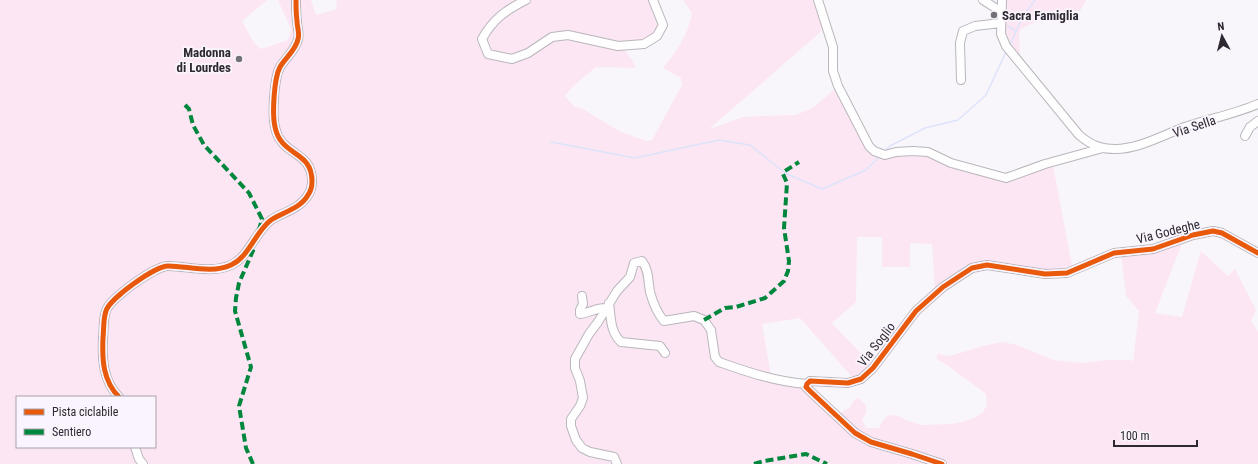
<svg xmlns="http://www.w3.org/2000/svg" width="1258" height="464" viewBox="0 0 1258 464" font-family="'Roboto Condensed',sans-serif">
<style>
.green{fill:#fce6f3;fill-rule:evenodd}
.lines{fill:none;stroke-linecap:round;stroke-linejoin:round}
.stream{stroke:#dde3fa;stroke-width:1.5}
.minor-casing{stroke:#b9b6bc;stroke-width:10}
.minor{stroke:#fefefe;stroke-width:8}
.quiet{stroke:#00873e;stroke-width:4;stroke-dasharray:8 4;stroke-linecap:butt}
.cycleway-casing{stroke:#f9f4fd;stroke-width:8}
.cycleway{stroke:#e8590c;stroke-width:5}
.poi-dot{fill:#747078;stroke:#f9f4fd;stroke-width:1.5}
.labels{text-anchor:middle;stroke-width:3.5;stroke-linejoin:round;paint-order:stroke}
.poi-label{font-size:13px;font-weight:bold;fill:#2d2831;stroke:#f9f4fd;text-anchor:start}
.street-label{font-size:13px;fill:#2d2831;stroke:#f9f4fd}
</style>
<rect width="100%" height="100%" fill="#f9f6fb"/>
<!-- green -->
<path class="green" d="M0,0h267l-25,21 12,22 7,6 27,-9 3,-11 -13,-29h33l5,15 21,-6 -1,-9h317l8,29 -7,7 -30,13 8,11 4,8 -40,-1 -23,19 -8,10 10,11 8,2 36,22 27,10 6,-1 30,-55 -1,-7 -18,-10c14,-17 25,-33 29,-55l-9,-13h132l9,29 -115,100 34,-12 19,-1 34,-1 18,-8 23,-20 31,61 12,8 30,-5 97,25 45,-16 20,106 -19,5 -68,-10c-19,2 -35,17 -50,28l-3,-45 -22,-1v24h-28v-30h-25l-1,65 -24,21 39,41 -10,11 -8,3 -53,-60 -38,6 10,57 31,7 45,42 86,34h-934zM17,397h138v50h-138z
M1005,0h81l-6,11 -25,1 -32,16 -4,4 1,24c-17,-20 -15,-31 -15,-56z
M1183,241l-28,72 27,4 19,-66 27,25 7,-7 21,41 -5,11 7,10v133h-310l-23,-9 -52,-15 -15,-9 -20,-17 12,-7 4,-7 5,-2 7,8v7l-4,6 4,9h13l4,-8 6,-5 10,1 7,4 15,5 31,-1 10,-2 12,-4 9,-6 4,-7 -1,-11 -39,-29 -9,-5 -2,-4 3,-2 11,2 33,-10 20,-4 14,3 36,15 29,3 25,-3h24l2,2 6,-51 -13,-15 -5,-41z"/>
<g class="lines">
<!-- stream -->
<path class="stream" d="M1008,26l8,5
M1010,45l13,-29 12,-16
M551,142l84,16 84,-18 31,5 35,28 37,16 44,-19 13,-13
M885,151l5,-5 35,-18 33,-8 28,-25 20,-43"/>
<defs>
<path id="minor" d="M526,0c-20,10 -33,19 -44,39l6,15 24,5 16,-6 24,-16 16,-2 50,11 26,-2 13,-8 6,-11 -10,-25
M818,0l15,47v24l5,15 31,60 5,5 11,4 11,-3 17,-1 15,1 23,11 55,15 39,-14 58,-16
M983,0l14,9 4,6
M1002,0l-1,34 5,12 73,89c12,10 21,14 36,14 24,0 48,-14 70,-22 24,-8 49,-13 73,-23
M961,80l-1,-37 3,-12 12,-5 26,-3
M1245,136l5,-9 8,-6
M582,296l1,8 -3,6v4c10,-1 17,-7 27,-6
M609,303c2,14 1,29 12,39l39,4 5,7
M119,397c-16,-16 -17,-37 -16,-59 1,-9 0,-19 3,-27 3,-12 49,-45 62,-45 20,0 43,8 63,-1 18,-8 24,-33 40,-45 12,-8 29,-11 37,-25 3,-4 4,-9 4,-14 0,-31 -31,-24 -37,-54 -3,-13 -1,-49 5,-60 6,-10 16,-17 18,-28 2,-5 -1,-12 -1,-18 -1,-7 -1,-14 -1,-21
M135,447l4,12 4,5
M617,464l-3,-7 -24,-5 -8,-4 -6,-8 -5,-14v-7l9,-13 3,-8 -3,-17 -5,-13v-9l14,-25 9,-12 19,-31 13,-14 4,-14 8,-2c7,9 6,20 8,31 3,11 7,21 14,29l30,-5 10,4 7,10 4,27 4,5c29,10 57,20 88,22
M942,464l-30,-10 -41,-12 -16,-9 -45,-42 -4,-4 1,-3 3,-3 38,2 13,-4 12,-11 43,-57 27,-24 29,-19 15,-3 58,9 22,-1 47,-20 39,-4 40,-14 20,-4 9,2 36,20"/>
</defs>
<!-- minor casing -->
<use href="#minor" class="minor-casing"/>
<!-- minor -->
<use href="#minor" class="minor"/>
<!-- quiet -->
<path class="quiet" d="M185,105l4,4 4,16 11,20 45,48 13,26 -3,11
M704,320l21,-12 11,-1 29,-9 19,-17 4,-10 1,-10 -5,-33 3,-45 -4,-9 2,-3 14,-9
M253,464l-7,-16 -7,-42 12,-39 -16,-56 1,-13 3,-15 16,-37
M754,464l10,-3 42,-7 21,10"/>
<defs>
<path id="cycleway" d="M119,397c-16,-16 -17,-37 -16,-59 1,-9 0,-19 3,-27 3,-12 49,-45 62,-45 20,0 43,8 63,-1 18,-8 24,-33 40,-45 12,-8 29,-11 37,-25 3,-4 4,-9 4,-14 0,-31 -31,-24 -37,-54 -3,-13 -1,-49 5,-60 6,-10 16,-17 18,-28 2,-5 -1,-12 -1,-18 -1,-7 -1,-14 -1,-21
M942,464l-30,-10 -41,-12 -16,-9 -45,-42 -4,-4 1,-3 3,-3 38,2 13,-4 12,-11 43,-57 27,-24 29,-19 15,-3 58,9 22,-1 47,-20 39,-4 40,-14 20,-4 9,2 36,20"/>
</defs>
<!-- cycleway casing -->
<use href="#cycleway" class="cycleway-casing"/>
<!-- cycleway -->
<use href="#cycleway" class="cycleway"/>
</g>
<!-- markers -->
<g class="poi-dot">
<circle cx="994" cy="15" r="4"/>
<circle cx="239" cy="59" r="4"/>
</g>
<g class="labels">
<!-- poi labels -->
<g class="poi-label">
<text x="1002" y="20">Sacra Famiglia</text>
<text x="231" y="57" text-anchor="end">Madonna<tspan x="231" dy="15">di Lourdes</tspan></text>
</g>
<!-- street labels -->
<g class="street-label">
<text transform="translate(1194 126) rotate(-18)" y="5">Via Sella</text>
<text transform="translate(1168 231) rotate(-14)" y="5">Via Godeghe</text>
<text transform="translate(876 344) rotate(-52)" y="5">Via Soglio</text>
</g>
</g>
<!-- legend -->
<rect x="16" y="396" width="140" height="52" fill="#f9f4fd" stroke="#a7a2ab"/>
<rect x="24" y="409" width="20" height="6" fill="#e8590c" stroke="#a7a2ab"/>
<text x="52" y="416" font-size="12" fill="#2d2831">Pista ciclabile</text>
<rect x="24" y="429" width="20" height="6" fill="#00873e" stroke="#a7a2ab"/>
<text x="52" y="436" font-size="12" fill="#2d2831">Sentiero</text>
<!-- north arrow -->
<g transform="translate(1222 36) rotate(353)" stroke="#f9f4fd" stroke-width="3" paint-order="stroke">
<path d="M0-3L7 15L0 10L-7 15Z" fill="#2d2831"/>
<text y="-6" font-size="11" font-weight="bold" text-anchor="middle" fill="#2d2831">N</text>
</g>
<!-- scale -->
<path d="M1114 440v6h83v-6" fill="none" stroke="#2d2831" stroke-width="2"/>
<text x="1120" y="440" font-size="12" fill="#2d2831" stroke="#f9f4fd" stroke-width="3" paint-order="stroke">100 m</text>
</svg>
